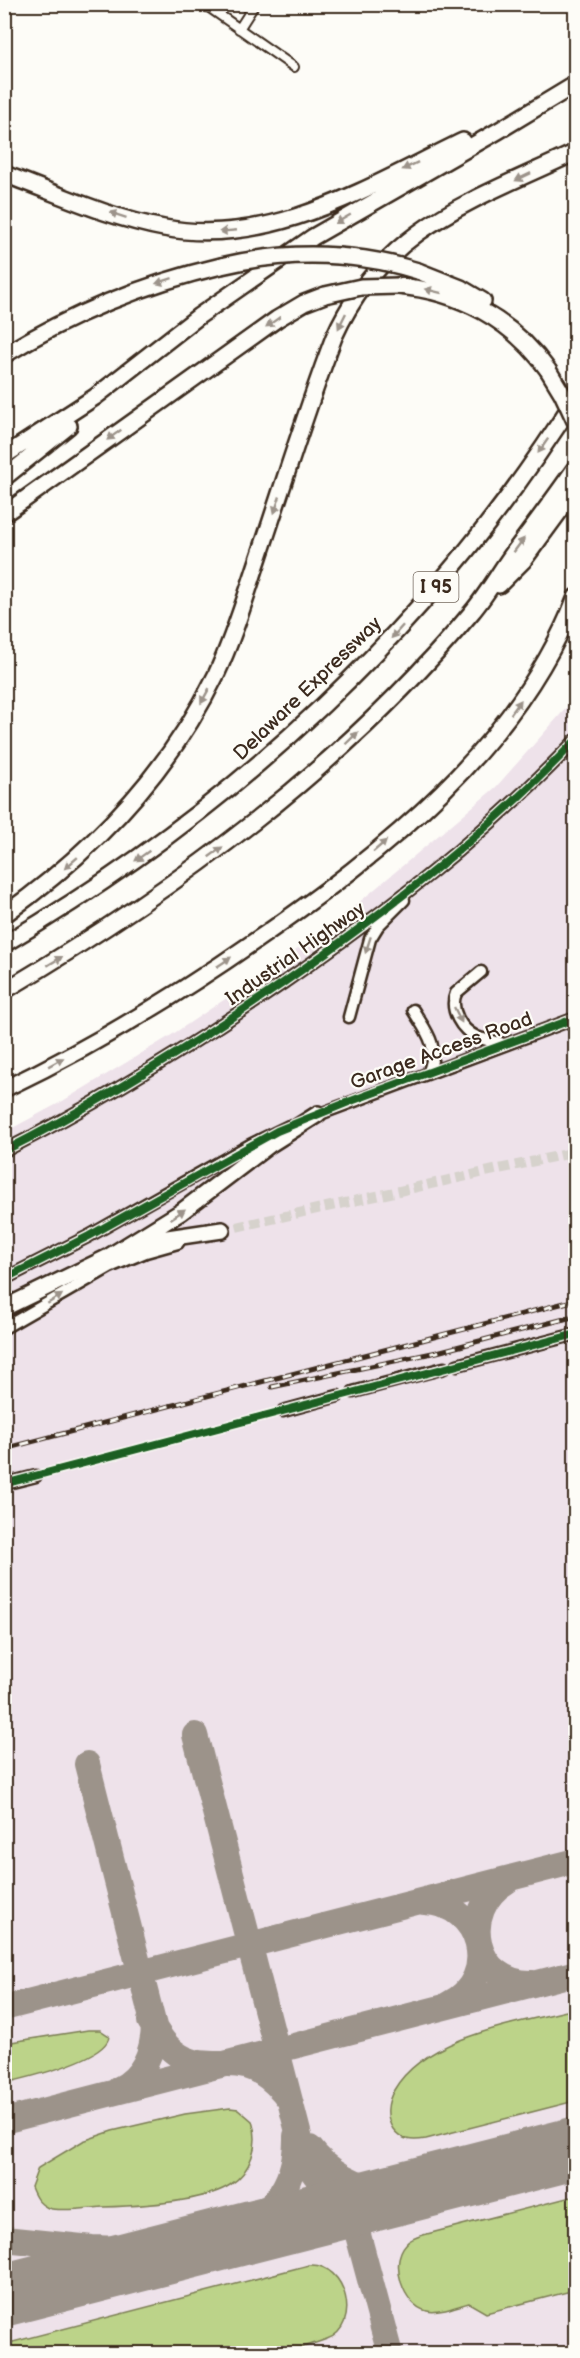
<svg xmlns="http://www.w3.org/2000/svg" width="580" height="2358" viewBox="0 0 580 2358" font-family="'Balsamiq Sans',sans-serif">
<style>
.built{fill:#eee2ea}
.green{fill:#bcd389;stroke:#7c7e54;stroke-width:1.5}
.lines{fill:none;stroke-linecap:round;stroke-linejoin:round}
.taxiway{stroke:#9c938a;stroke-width:26}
.runway{stroke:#9c938a;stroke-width:63}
.secondary-tunnel{stroke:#d6d2cc;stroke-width:10;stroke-dasharray:10 5;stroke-linecap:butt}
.street-casing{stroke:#3b2a1e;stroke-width:12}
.secondary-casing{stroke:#3b2a1e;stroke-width:15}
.primary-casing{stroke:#3b2a1e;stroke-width:16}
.highway-casing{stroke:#3b2a1e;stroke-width:20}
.street{stroke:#fdfcf7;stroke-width:8}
.secondary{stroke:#fdfcf7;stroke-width:10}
.primary{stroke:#fdfcf7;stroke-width:12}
.highway{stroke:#fdfcf7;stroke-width:15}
.rail-casing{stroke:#3b2a1e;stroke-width:5}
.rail{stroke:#fdfcf7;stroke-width:3;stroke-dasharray:9;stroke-linecap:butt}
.highway-bridge-casing{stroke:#3b2a1e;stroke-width:20;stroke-linecap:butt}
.highway-bridge{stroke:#fdfcf7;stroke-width:15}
.cycleway-casing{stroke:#fdfcf7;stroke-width:11}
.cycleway{stroke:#1b5e20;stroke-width:8}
.oneway{fill:#9c938a}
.labels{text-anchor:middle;stroke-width:4.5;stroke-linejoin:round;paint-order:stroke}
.shield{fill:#fdfcf7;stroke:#75695f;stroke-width:1.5}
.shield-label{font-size:18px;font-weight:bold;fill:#3b2a1e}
.street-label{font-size:20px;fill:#3b2a1e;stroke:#fdfcf7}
</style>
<rect width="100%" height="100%" fill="#fdfcf7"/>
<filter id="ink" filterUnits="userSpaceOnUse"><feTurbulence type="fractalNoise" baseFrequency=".0167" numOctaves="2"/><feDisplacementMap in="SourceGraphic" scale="12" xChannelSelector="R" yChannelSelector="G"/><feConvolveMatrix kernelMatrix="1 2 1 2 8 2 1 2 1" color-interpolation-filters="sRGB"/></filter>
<g filter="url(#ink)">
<!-- built -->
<path class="built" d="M575,698v1655l-570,1v-1222l56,-30 109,-66 109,-73 71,-53 146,-123z"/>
<!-- green -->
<path class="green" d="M575,2009v92l-149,38c-14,2 -24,2 -33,-10 -8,-12 -6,-27 1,-39 31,-54 125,-67 181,-81z
M88,2030h12l9,6c-2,24 -83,42 -104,47v-40z
M230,2108l8,1 14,12c8,23 -1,51 -22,64 -28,18 -94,21 -127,22 -13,1 -44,5 -55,1 -10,-5 -13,-11 -17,-21l7,-19 45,-27 29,-10 73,-17z
M575,2196v94l-89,23 -17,-10c-12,3 -30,11 -42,8 -24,-5 -38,-49 -21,-67 5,-6 14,-8 21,-10z
M309,2265c38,-3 53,62 18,74 -14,5 -29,10 -43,14 -17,4 -59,1 -78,1 -67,0 -134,0 -201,-1v-9z"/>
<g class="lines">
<!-- taxiway -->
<path class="taxiway" d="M195,1735l109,420c9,27 37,40 50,65l36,134
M87,1764l67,262c-1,26 -10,51 -35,63
M507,1881c-49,29 -34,104 26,102
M424,1902c58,1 77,76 25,102
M4,2008l572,-147
M150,2021c8,13 16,27 30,35 15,9 30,8 46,8 28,-1 47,14 63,35
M4,2121l572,-148
M310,2148c17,23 48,40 77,42 13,0 26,-2 38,-3
M4,2239l88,9 85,3
M223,2239c44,-22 74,-49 73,-103"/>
<!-- runway -->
<path class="runway" d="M4,2295l572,-147"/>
<!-- secondary-tunnel -->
<path class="secondary-tunnel" d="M222,1230l354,-78
M36,1476l247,-65"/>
<defs>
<path id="street" d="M204,4l90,63
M239,29l16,-25"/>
<path id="secondary" d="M481,972l-25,21c-7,17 5,37 21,44 7,3 16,4 24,6
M413,1010c14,23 26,34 16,61
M349,1017l21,-78 8,-13 26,-26
M312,1117l264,-99
M4,1151c97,-49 190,-107 279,-168 104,-72 206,-151 293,-243
M4,1279l85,-43 161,-91 39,-19
M4,1328l106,-61 36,-15 32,-9
M457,1365l119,-31
M353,1392l91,-24
M283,1411l55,-15
M4,1484l32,-8"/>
<path id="primary" d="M4,8l3,-4"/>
<path id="highway" d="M4,174c52,19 105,44 160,54 108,20 205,-42 299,-87
M418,271l43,17 22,13
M398,286c61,5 114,34 150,84
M4,355c67,-41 140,-71 217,-89
M4,456l91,-59 104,-81 114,-79 185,-106 78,-47
M4,478l65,-52
M4,514l273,-195 27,-16 21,-8
M499,585l24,-24 53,-72
M4,915c88,-63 164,-141 212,-240 17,-36 29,-76 42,-115 25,-74 48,-150 76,-223 49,-110 141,-137 242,-185
M4,944c231,-135 430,-320 572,-547
M4,991c175,-104 338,-223 468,-379 16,-19 28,-41 42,-60 21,-28 42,-56 62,-85
M4,1089c88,-42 172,-93 251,-148 129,-89 263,-194 321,-344
M110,1256l71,-44 88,-67 49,-31
M4,1308l117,-57 40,-12 61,-9"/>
</defs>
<!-- street casing -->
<use href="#street" class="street-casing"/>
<!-- secondary casing -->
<use href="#secondary" class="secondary-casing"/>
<!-- primary casing -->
<use href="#primary" class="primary-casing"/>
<!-- highway casing -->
<use href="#highway" class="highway-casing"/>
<!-- street -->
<use href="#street" class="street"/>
<!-- secondary -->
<use href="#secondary" class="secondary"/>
<!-- primary -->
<use href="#primary" class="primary"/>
<!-- highway -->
<use href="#highway" class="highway"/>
<defs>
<path id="rail" d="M272,1387l165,-35 139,-36
M4,1449l572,-149"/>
</defs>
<!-- rail casing -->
<use href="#rail" class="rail-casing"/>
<!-- rail -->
<use href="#rail" class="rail"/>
<defs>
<path id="highway-bridge" d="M221,266c67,-16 131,-15 197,5
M325,295l36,-8 37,-1
M548,370l14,23 14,30"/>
</defs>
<!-- highway-bridge casing -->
<use href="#highway-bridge" class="highway-bridge-casing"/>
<!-- highway-bridge -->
<use href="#highway-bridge" class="highway-bridge"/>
<defs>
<path id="cycleway" d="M4,1151c97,-49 190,-107 279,-168 104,-72 206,-151 293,-243
M4,1279l85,-43 188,-105 74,-30 225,-83
M4,1484l572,-150"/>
</defs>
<!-- cycleway casing -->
<use href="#cycleway" class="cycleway-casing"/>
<!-- cycleway -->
<use href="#cycleway" class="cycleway"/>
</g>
<!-- one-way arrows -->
<defs><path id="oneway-solid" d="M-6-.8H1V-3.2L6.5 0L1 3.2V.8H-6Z" transform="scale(1.5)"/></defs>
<g class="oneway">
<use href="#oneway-solid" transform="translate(410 166) rotate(154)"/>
<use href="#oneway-solid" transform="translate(523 177) rotate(154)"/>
<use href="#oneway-solid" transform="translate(118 215) rotate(-161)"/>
<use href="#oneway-solid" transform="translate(343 219) rotate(150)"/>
<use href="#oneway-solid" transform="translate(228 231) rotate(175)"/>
<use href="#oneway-solid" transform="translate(164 281) rotate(162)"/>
<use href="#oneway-solid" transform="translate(433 291) rotate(-166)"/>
<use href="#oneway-solid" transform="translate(342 321) rotate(116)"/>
<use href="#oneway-solid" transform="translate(273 322) rotate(145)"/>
<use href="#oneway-solid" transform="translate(114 435) rotate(144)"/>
<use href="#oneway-solid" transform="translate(543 446) rotate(125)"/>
<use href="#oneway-solid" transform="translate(277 505) rotate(109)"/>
<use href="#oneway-solid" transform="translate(519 545) rotate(-53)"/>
<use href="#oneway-solid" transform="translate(397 632) rotate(132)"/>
<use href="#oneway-solid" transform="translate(205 696) rotate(119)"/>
<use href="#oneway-solid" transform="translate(516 707) rotate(-54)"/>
<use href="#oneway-solid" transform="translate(352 738) rotate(-44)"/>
<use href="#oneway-solid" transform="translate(380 846) rotate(-41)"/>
<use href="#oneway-solid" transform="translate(216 852) rotate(-36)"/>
<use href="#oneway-solid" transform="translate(142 856) rotate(145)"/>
<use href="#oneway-solid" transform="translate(71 863) rotate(139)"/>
<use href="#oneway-solid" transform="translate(368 945) rotate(108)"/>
<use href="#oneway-solid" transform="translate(55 961) rotate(-31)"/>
<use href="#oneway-solid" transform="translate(224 962) rotate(-34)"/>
<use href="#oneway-solid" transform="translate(458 1015) rotate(64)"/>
<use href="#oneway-solid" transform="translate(56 1062) rotate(-29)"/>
<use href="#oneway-solid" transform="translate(178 1214) rotate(-34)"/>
<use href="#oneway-solid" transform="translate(55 1299) rotate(-32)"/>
</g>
</g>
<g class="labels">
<!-- shield labels -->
<rect class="shield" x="413.5" y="572" width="45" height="30" rx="4.5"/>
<g class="shield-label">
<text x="436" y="593">I 95</text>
</g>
<!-- street labels -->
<g class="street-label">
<text transform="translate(307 688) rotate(-44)" y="7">Delaware Expressway</text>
<text transform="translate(295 953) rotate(-35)" y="7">Industrial Highway</text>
<text transform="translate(441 1050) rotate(-20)" y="7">Garage Access Road</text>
</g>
</g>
<!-- margin -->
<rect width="580" height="2358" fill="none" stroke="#fdfcf7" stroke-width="24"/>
<rect x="12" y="12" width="556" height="2334" fill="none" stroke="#3b2a1e" stroke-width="2" filter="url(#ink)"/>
</svg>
